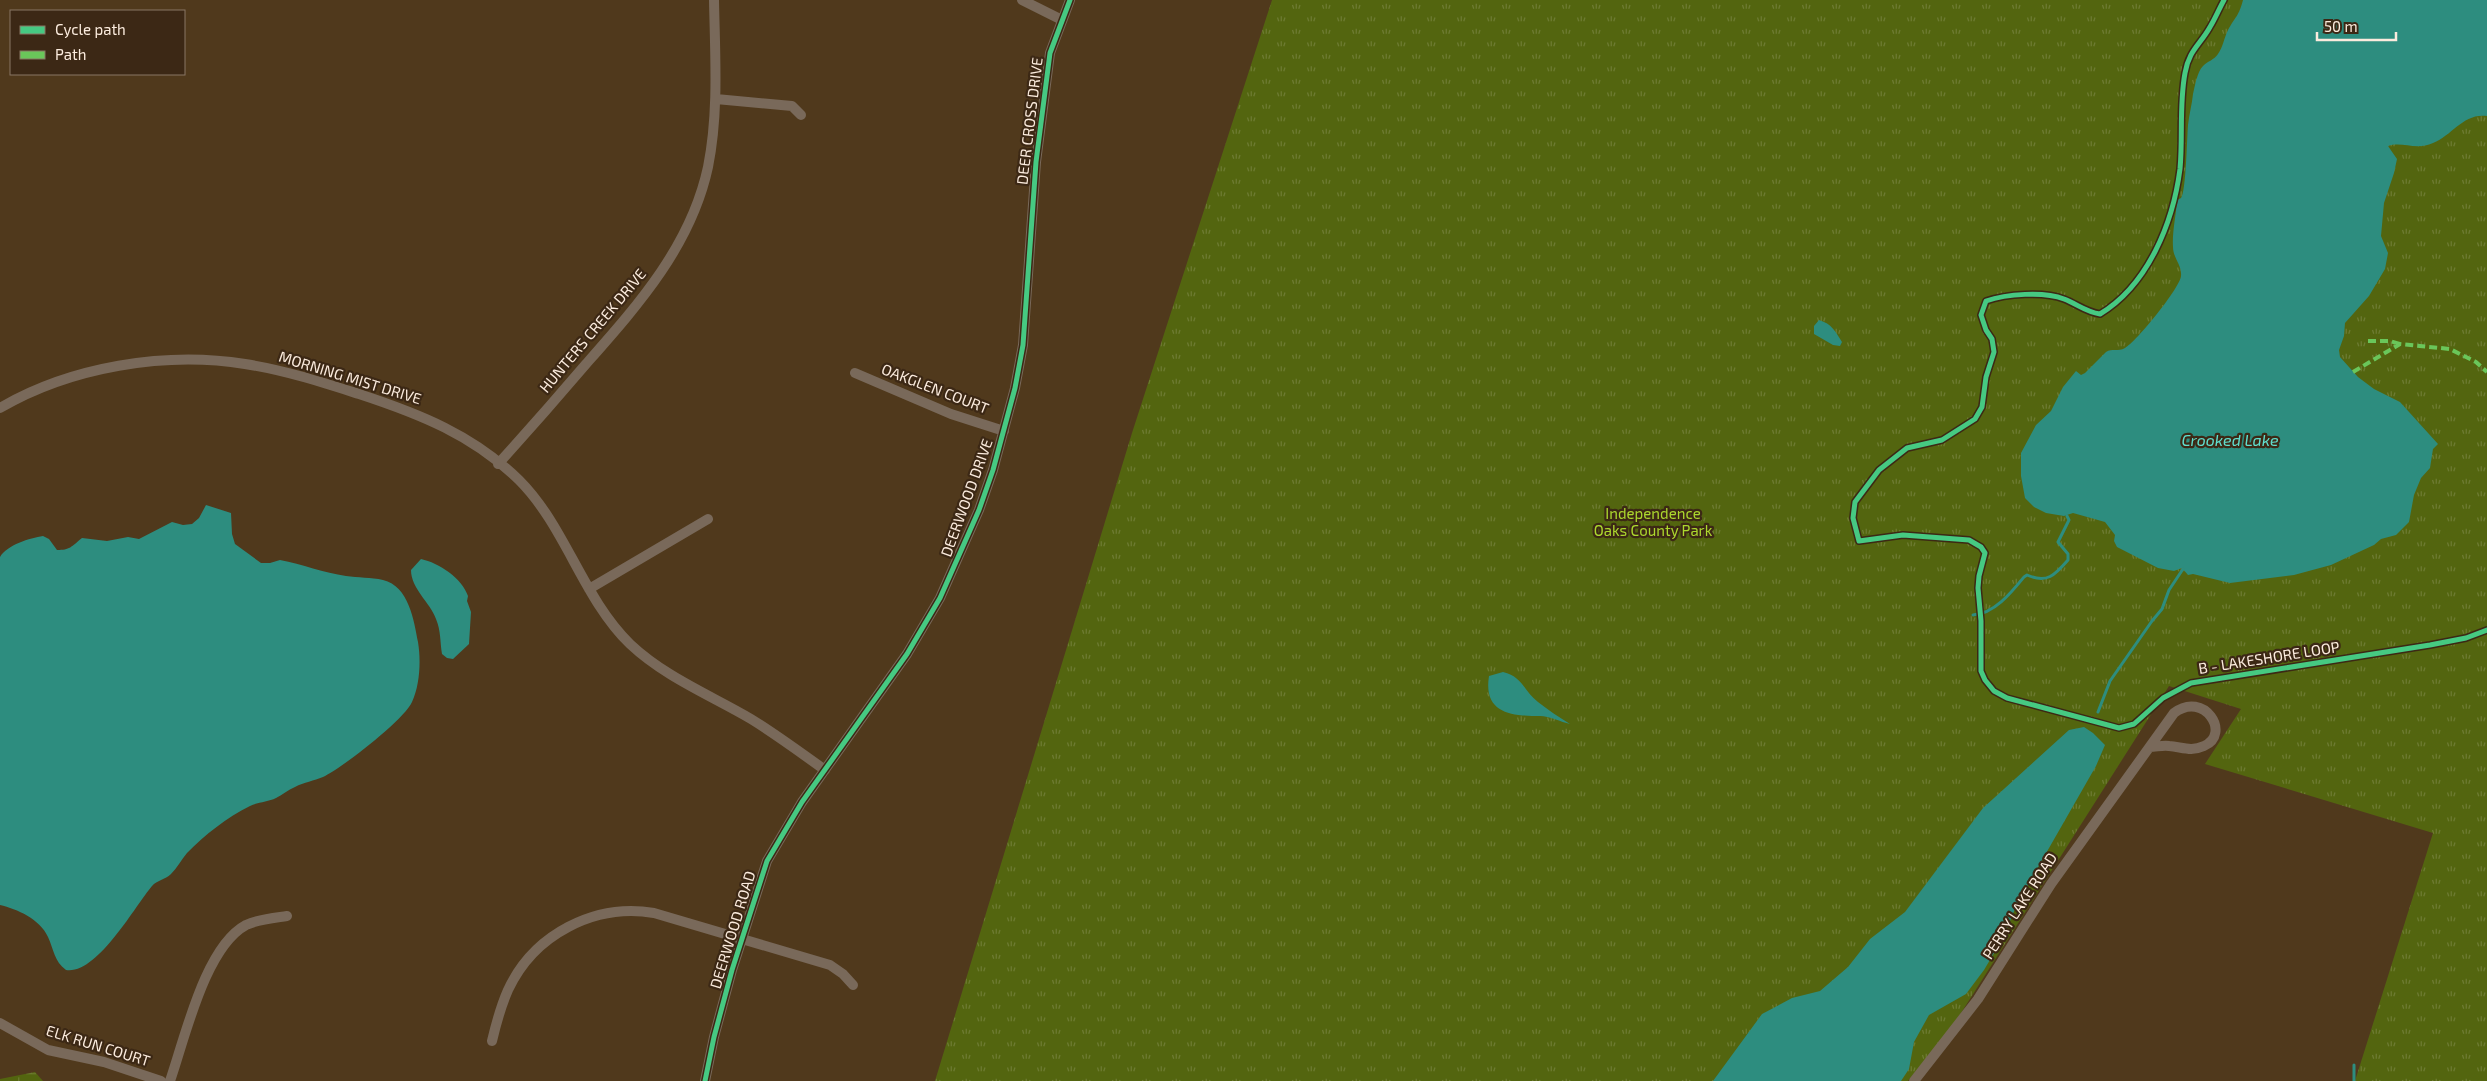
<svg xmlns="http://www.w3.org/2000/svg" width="2487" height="1081" viewBox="0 0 2487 1081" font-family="'Exo 2',sans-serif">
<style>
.wetland{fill:url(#wetland-marsh)}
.park{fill:url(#park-tufts)}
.water{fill:#2d8d7f}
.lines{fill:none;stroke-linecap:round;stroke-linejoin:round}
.stream{stroke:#2d8d7f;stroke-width:3}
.street{stroke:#79695a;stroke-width:10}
.quiet{stroke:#6ac65a;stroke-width:4;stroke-dasharray:8 4;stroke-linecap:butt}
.cycleway-casing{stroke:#3c2815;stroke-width:8}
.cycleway{stroke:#46c982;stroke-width:5}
.labels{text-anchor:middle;stroke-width:4.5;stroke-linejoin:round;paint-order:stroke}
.street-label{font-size:15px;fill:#fbebdd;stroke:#3c2815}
.park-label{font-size:15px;fill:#acd82e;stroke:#3c2815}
.water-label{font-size:16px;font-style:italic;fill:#60dece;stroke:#3c2815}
</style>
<defs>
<pattern id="wetland-marsh" width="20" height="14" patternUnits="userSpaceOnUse" patternTransform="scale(1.25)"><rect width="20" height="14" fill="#53650f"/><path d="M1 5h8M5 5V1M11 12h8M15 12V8" fill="none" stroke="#6d7b32"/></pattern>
<pattern id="park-tufts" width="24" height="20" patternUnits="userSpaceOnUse" patternTransform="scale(1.25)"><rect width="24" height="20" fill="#53650f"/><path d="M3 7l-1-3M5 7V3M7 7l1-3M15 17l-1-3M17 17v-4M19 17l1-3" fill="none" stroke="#6d7b32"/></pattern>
</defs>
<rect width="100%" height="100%" fill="#50391c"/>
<!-- wetland -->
<path class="wetland" d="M35,1072l8,9h-43v-2z"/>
<!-- park -->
<path class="park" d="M1272,0h1215v1081h-132l78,-248 -228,-69 36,-55 -72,-23 -215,338 -46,57h-973l197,-648z"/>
<!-- water -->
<path class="water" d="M2243,0h244v116c-24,-3 -34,19 -54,27 -17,8 -31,-2 -45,3l9,13 -3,14 -10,30 -3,33 7,17 -3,16 -16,27 -24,27 -1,13 -5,14 1,7 18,20 16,12 26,13 38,42 -5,5 -3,19 -9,10 -7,17 -5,27 -13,13 -15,4 -7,6 -43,20 -37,10 -64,8 -37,-9 -5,1 -6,-7 -8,3 -16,-3 -41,-21 -3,-6 1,-6 -10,-13 -32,-9 -9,3 -18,-3 -12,-6 -9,-9 -4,-22v-23l15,-28 15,-14 12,-24 13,-16 5,4 4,-2 21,-21c6,-4 12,0 19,-4 11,-6 55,-60 56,-72 1,-11 -8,-18 -8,-29 -1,-15 3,-31 4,-47l4,-2c5,-6 6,-61 7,-73 1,-10 4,-21 5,-31 2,-8 4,-22 10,-28 5,-5 11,-6 15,-12 5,-7 6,-16 10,-24 7,-13 11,-14 15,-30z
M1819,320c13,4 16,11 23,22l-2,4 -7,-1 -19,-11v-8z
M206,505l25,8 1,21 3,10 26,19h9l10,-3c22,4 44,13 66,16 12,2 25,1 37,4 26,6 31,41 35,62 3,18 2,43 -6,60 -8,18 -70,66 -89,75 -9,4 -19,5 -28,10 -7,3 -13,8 -19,11 -8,4 -18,4 -26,8 -23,11 -45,29 -63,47 -6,7 -10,15 -16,21 -6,6 -14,6 -19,12 -17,20 -55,89 -86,84 -12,-9 -12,-20 -18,-33 -8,-18 -31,-28 -48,-32v-348c7,-12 30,-19 43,-21l6,3 8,11c13,0 14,-3 25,-12l25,3 21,-4 11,2 33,-17 11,3 9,-1 7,-6z
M421,559c18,4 41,19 47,37l-1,5 4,11 -2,32 -16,15 -6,-1 -5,-4c-2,-12 -1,-23 -6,-35 -6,-17 -25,-30 -25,-49z
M1503,672c19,4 21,19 35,30 10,8 21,15 32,22 -9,-2 -21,-8 -30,-8 -29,0 -57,-3 -51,-40z
M2084,727l9,6 12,12 -9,21 -79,138 -14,34 -19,32 -18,24 -37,21 -15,27 -5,27 -8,12h-188l49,-67 30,-16 28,-7 28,-24 22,-28 35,-27 78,-104 86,-78z"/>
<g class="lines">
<!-- stream -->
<path class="stream" d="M1973,615c21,-1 38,-22 51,-38l3,-2c20,9 28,0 41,-15v-6l-10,-12 11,-22 -2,-4
M2098,712l12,-31 42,-60 10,-12 7,-19 14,-21
M2354,1065v16"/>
<!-- street -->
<path class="street" d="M1022,0l40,20
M716,99l76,7 9,9
M855,373l96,41 53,17
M0,408c70,-41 165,-57 245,-44 39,6 76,18 114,30 61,20 114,41 160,86 47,47 63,117 111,164 35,33 80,51 121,75 26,16 50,34 74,51
M498,464c30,-33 59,-66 88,-100 52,-59 105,-118 122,-197 11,-55 7,-112 6,-167
M589,589l119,-70
M0,1023l48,27 56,12 57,19
M492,1041c4,-17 9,-35 16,-51 26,-56 87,-87 146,-77l176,52 13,9 10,11
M170,1081c15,-43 35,-134 76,-156 13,-6 27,-7 41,-9
M705,1081l9,-44 18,-67 35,-109 35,-59 105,-148 33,-56 39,-88 14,-40 22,-82 8,-43 13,-183 14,-109 20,-53
M1914,1081l64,-82 73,-115 123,-171c30,-23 58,21 30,33 -13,6 -22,1 -35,0 -6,-1 -13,1 -19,1"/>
<!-- quiet -->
<path class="quiet" d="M2368,341h22l10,3
M2353,372l47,-28 50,5 26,13 11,10"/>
<defs>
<path id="cycleway" d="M2224,0c-5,9 -9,19 -14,27 -10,18 -21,23 -25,46 -6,32 -2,64 -5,96 -7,54 -32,116 -80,145 -14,-2 -23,-10 -36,-15 -20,-8 -58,-5 -78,2l-5,14 5,15 6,9 2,13 -8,25 -4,30 -7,12 -33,21 -35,8 -28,22 -24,32 -2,16 6,23 44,-6 66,5 12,7 4,6 -6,23 -1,12 3,33v50l4,9 9,11 13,7 112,30 15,-4 29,-26 28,-15 239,-38 36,-7 21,-8
M705,1081l9,-44 18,-67 35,-109 35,-59 105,-148 33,-56 39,-88 14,-40 22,-82 8,-43 13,-183 14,-109 20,-53"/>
</defs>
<!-- cycleway casing -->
<use href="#cycleway" class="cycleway-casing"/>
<!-- cycleway -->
<use href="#cycleway" class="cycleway"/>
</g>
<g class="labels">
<!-- street labels -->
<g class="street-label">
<text transform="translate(1030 121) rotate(-83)" y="5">DEER CROSS DRIVE</text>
<text transform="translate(593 331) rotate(-50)" y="5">HUNTERS CREEK DRIVE</text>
<text transform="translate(350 378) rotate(17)" y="5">MORNING MIST DRIVE</text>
<text transform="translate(935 389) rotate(21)" y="5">OAKGLEN COURT</text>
<text transform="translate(967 498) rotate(-70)" y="5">DEERWOOD DRIVE</text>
<text transform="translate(2269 658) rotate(-9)" y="5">B - LAKESHORE LOOP</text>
<text transform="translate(2020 906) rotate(-57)" y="5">PERRY LAKE ROAD</text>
<text transform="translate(733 930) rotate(-73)" y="5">DEERWOOD ROAD</text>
<text transform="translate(98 1046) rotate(17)" y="5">ELK RUN COURT</text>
</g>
<!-- park labels -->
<g class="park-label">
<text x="1653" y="519">Independence<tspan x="1653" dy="17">Oaks County Park</tspan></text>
</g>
<!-- water labels -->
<g class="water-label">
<text x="2230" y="446">Crooked Lake</text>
</g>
</g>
<!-- legend -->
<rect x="10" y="10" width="175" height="65" fill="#3c2815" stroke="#887665"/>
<rect x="20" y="26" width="25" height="8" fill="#46c982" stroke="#887665"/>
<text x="55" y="35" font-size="15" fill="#fbebdd">Cycle path</text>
<rect x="20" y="51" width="25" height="8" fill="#6ac65a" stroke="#887665"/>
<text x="55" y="60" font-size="15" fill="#fbebdd">Path</text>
<!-- scale -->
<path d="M2317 32v8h79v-8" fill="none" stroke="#fbebdd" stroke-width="2.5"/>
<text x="2324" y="32" font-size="15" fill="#fbebdd" stroke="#3c2815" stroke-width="4" paint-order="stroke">50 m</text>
</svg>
